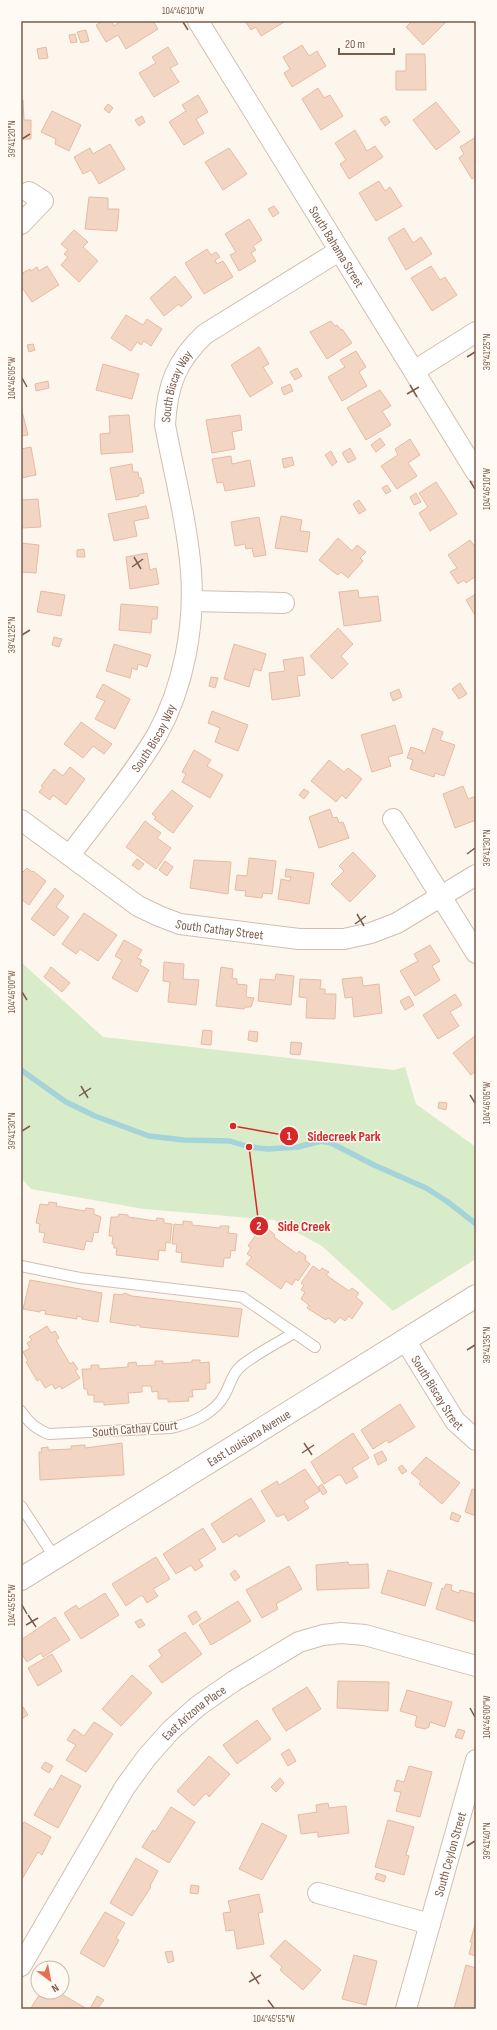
<svg xmlns="http://www.w3.org/2000/svg" width="497" height="2030" viewBox="0 0 497 2030" font-family="'Sofia Sans Condensed',sans-serif">
<style>
.green{fill:#d8ecc9}
.lines{fill:none;stroke-linecap:round;stroke-linejoin:round}
.stream{stroke:#a5d3da;stroke-width:5.5}
.building{fill:#f3d5c3;stroke:#e6bba3}
.service-casing{stroke:#d1beb0;stroke-width:12}
.minor-casing{stroke:#d1beb0;stroke-width:22}
.tertiary-casing{stroke:#d1beb0;stroke-width:24}
.service{stroke:#fff;stroke-width:10}
.minor{stroke:#fff;stroke-width:20}
.tertiary{stroke:#fff;stroke-width:22}
.ticks{fill:none;stroke:#7a5c4d;stroke-width:1.5}
.labels{text-anchor:middle;stroke-width:3;stroke-linejoin:round;paint-order:stroke}
.street-label{font-size:13px;fill:#7a5c4d;stroke:#fffaf3}
.leader{fill:none;stroke:#d62828;stroke-width:1.5}
.callout-dot{fill:#d62828;stroke:#fffaf3;stroke-width:1.5}
.mark-label{font-size:12px;text-anchor:middle;font-weight:bold;fill:#fff}
.callout-label{font-size:14px;text-anchor:middle;font-weight:bold;fill:#d62828;stroke:#fffaf3;stroke-width:3;stroke-linejoin:round;paint-order:stroke}
.neatline{fill:none;stroke:#7a5c4d;stroke-width:1.5}
.ticks-label{font-size:10px;text-anchor:middle;fill:#7a5c4d}
</style>
<rect width="100%" height="100%" fill="#fdf6ec"/>
<!-- green -->
<path class="green" d="M21,962l82,75 291,33 11,-3 11,37 60,43v112l-83,52 -71,-65 -48,-26 -130,-11 -113,-20 -10,-11z"/>
<g class="lines">
<!-- stream -->
<path class="stream" d="M21,1070l45,32 29,14 54,20 35,4 46,1 19,6 19,2 30,-2 23,-6 10,2 43,22 52,23 22,14 28,22"/>
</g>
<!-- building -->
<path class="building" d="M103,21h8l3,5 7,-5h32l5,8 -32,20 -8,-14 -12,7 -10,-17z
M245,21h41l-25,15 -5,-9 -5,3z
M412,21h35l-24,24 -17,-18z
M86,30l3,11 -8,2 -4,-11z
M75,34l2,8 -6,1 -2,-8z
M302,45l7,11 8,-5 9,15 -34,21 -8,-14 6,-4 -7,-12z
M46,47l2,11 -9,1 -2,-10z
M168,47l10,17 -8,4 9,14 -25,15 -15,-24 17,-10 -4,-6z
M406,54h19l1,36h-30v-19h10z
M318,88l6,10 6,-3 13,21 -22,14 -19,-31z
M198,95l10,17 -12,7 8,14 -20,12 -15,-23 17,-11 -4,-6z
M23,100l1,20h7v19h-10v-38z
M436,102l24,30 -24,18 -23,-30z
M108,104l5,4 -4,5 -5,-4z
M52,111l29,14 -12,26 -14,-7 1,-5 -15,-7z
M142,116l3,6 -6,4 -4,-6z
M386,116l4,6 -5,4 -5,-7z
M355,130l12,21 8,-5 8,11 -34,22 -9,-15 6,-4 -11,-17z
M476,137v39l-4,3 -13,-21 5,-4 -4,-7z
M110,144l15,25 -26,15 -8,-14 -8,4 -9,-17 16,-9 3,6z
M229,148l18,26 -24,16 -18,-28z
M379,181l6,10 5,-4 12,19 -26,15 -17,-28z
M89,197l19,1v11h11l-2,22 -32,-2z
M274,206l5,7 -6,4 -5,-8z
M249,219l13,21 -9,6 3,4 -5,3 5,8 -17,10 -9,-16 6,-3 -11,-18z
M404,228l9,15 8,-6 11,17 -26,16 -18,-32z
M74,230l14,12 -5,5 15,14 -19,21 -18,-17 7,-8 -4,-3 4,-4 -7,-6z
M207,249l4,6 5,-3 4,5 -5,3 2,4 6,-3 10,16 -29,17 -19,-31z
M47,266l12,19 -27,17 -11,-16v-12l9,-5 1,2 6,-4 2,4z
M431,266l9,14 5,-3 12,18 -25,16 -21,-33z
M175,276l17,21 -11,10 -2,-3 -15,12 -14,-18z
M126,315l17,10 4,-6 15,10 -11,17 -7,-5 -3,4 -4,-3 -6,9 -20,-13z
M331,321l4,5 2,-1 4,5 1,-1 10,14 -25,16 -17,-27z
M33,344l2,6 -6,2 -2,-7z
M259,347l10,17 -6,3 10,16 -23,14 -19,-32z
M356,351l10,16 -7,5 8,14 -25,15 -14,-24 17,-10 -5,-7z
M103,364l36,10 -7,25 -36,-9z
M297,368l5,8 -7,4 -5,-8z
M48,381l1,7 -13,3 -1,-7z
M290,384l3,7 -9,4 -3,-7z
M380,390l11,16 -9,5 9,14 -25,15 -19,-32z
M21,407l7,28 -7,1z
M129,415l4,37 -32,2 -1,-20 10,-1 -1,-17z
M240,415l2,15 -10,2 3,17 -23,4 -6,-33z
M380,438l5,7 -9,7 -5,-7z
M410,439l10,16 -12,8 9,13 -20,13 -16,-23 17,-11 -3,-6z
M31,447l5,28 -15,3v-29z
M350,448l6,11 -8,4 -6,-10z
M331,451l6,11 -5,4 -7,-11z
M231,456l1,8 18,-4 5,26 -30,5 -2,-9 -6,1 -5,-24z
M292,457l2,8 -10,3 -2,-9z
M132,464l1,8h5l1,6h2l3,15 -5,1v2l-23,4 -6,-32z
M436,482l21,32 -27,17 -11,-18 9,-6 -9,-14z
M387,485l4,6 -5,3 -4,-6z
M416,493l5,9 -7,3 -4,-8z
M38,499l3,28 -20,1v-28z
M359,500l7,10 -7,4 -6,-10z
M146,506l3,12 -15,3 3,15 -23,5 -6,-27z
M281,516l21,4 -2,11 10,1 -3,20 -32,-4z
M259,517l7,38 -12,2 -2,-9 -6,1 -1,-5 -10,2 -4,-24z
M338,538l14,13 5,-6 9,7 -6,6 3,3 -15,17 -7,-6 -3,3 -6,-4 -13,-11z
M470,540l6,8v28l-10,7 -2,-3 -6,4 -8,-12 7,-4 -9,-13z
M21,543l18,2 -3,28 -15,-1z
M84,549l1,8h-8v-7z
M147,553l3,17 6,-2 3,16 -29,5 -4,-32z
M358,590l1,8 19,-2 3,25 -37,5 -5,-34z
M41,591l24,4 -4,21 -24,-4z
M476,594v23l-10,-17z
M121,604l37,3 -1,12h-5l-1,14 -32,-3z
M338,628l15,16 -12,12 7,8 -16,15 -22,-23z
M54,637l8,2 -3,8 -7,-2z
M114,644l37,11 -4,12 -9,-3 -1,6 -5,-2 -2,10 -24,-7z
M234,644l32,10 -5,17 -7,-2 -5,18 -25,-8z
M303,657l2,18 -8,1 3,20 -28,4 -3,-27 16,-2 -2,-11z
M211,677l7,1 -3,10 -6,-2z
M460,683l7,11 -8,5 -7,-10z
M103,684l27,15 -15,30 -20,-10 10,-18 -9,-4z
M399,689l3,8 -9,4 -3,-8z
M212,711l36,14 -10,26 -23,-9 5,-14 -12,-5z
M81,722l31,22 -8,10 -11,-8 -10,12 -19,-14z
M395,725l8,28 -15,4 3,9 -19,6 -11,-37z
M433,728l10,4 -3,8 15,5 -11,31 -9,-3 -1,4 -24,-8 3,-9 -6,-2 4,-11 12,4 -1,2h3z
M194,750l17,10 -4,6 16,9 -13,23 -28,-16 4,-8 -4,-2z
M329,760l15,12 4,-4 14,11 -16,20 -4,-4 -6,7 -25,-21z
M70,767l15,12 -19,26 -13,-10 -3,5 -11,-8 4,-5 -2,-1 13,-17 9,7z
M463,786l5,13 8,-3v24l-21,8 -12,-34z
M304,789l5,3 -5,7 -5,-4z
M172,790l21,16 -20,27 -19,-14 2,-2 -4,-3z
M330,809l3,9 4,-1 2,6 4,-1 6,16 -30,10 -10,-31z
M145,821l16,12 -4,5 14,10 -15,21 -30,-22z
M353,852l23,24 -26,26 -19,-18 13,-13 -5,-5z
M249,858l27,3 -4,33 -9,-1 -1,5 -17,-2 1,-5 -11,-1 2,-15 10,1z
M137,859l7,5 -5,6 -7,-5z
M194,860l37,2 -3,32 -38,-6z
M165,861l8,6 -6,9 -8,-6z
M27,868l5,4 1,-1 13,10 -17,24 -8,-6v-29l2,2z
M286,869l28,4 -5,31 -31,-5 3,-20 9,2 1,-4h-6z
M55,888l9,8 -8,11 13,10 -15,19 -23,-17z
M84,913l33,22 -19,26 -18,-12 -4,5 -14,-10z
M124,940l18,10 -5,8 5,2 -2,5 9,5 -12,22 -25,-14 10,-18 -7,-4z
M430,945l10,16 -8,5 8,14 -25,16 -15,-25 18,-10 -4,-7z
M164,962l20,2 -1,15 16,1 -3,25 -28,-3 2,-20 -7,-1z
M51,967l19,16 -8,9 -18,-15z
M221,967l12,2 -1,9 5,1v5l10,1 -1,12 8,1 -3,9h-6l-1,2 -28,-3z
M276,974l18,2 -3,29 -33,-4 2,-22 15,1z
M362,977l1,9 16,-2 3,29 -28,4 -2,-20 -7,1 -3,-19z
M300,979l21,1 -1,9h5v5h11l-1,25 -29,-1 1,-20 -8,-1z
M455,994l7,11 -12,7 9,14 -21,13 -15,-24z
M409,996l5,9 -9,5 -5,-9z
M203,1030l9,1 -1,14 -10,-1z
M249,1031l9,1 -1,10 -9,-2z
M476,1035v36l-5,4 -18,-22z
M291,1042l11,1 -2,12 -10,-1z
M439,1102l8,1 -1,7 -8,-2z
M49,1202l8,1 -1,3 29,5 1,-3 8,1v5l7,3 -3,16 -4,-1 -2,10 -6,-1 -2,9 -41,-8 2,-9 -6,-1 1,-8 -4,-1 4,-19 8,1z
M119,1214l9,1v2l28,4 1,-3 7,1v4l8,1 -2,19 -4,-1 -1,9 -6,-1 -1,10 -42,-5 1,-7h-3v-4h-2l1,-8h-4l2,-19h7z
M183,1221l9,1v3l28,3v-2h9l-1,7 9,1 -2,17 -4,-1 -1,8h-6l-1,9 -42,-5 1,-9 -6,-1 1,-8h-5l2,-20 9,1z
M260,1229l6,4 2,-4 7,6 -1,2 23,17 2,-3 7,5 -1,4 5,4 -12,17 -2,-2 -4,6 -6,-4 -5,8 -35,-25 6,-7 -5,-3 4,-6 -3,-2z
M313,1266l7,5 2,-3 7,4 -3,3 23,16 3,-3 7,5 -3,4 7,6 -11,16 -3,-3 -4,5 -5,-4 -5,6 -7,-5 -2,2 -19,-12 2,-3 -8,-6 4,-7 -4,-2 3,-5 -3,-2z
M30,1280l72,13 -4,29 -16,-3v-2l-5,-1v3l-32,-5 1,-3 -6,-1v2l-17,-3z
M124,1293l8,3 110,13 -4,28 -98,-10v-2h-4v1l-26,-4 4,-28 8,1z
M47,1326l4,7 4,-2 4,7 -3,2 14,24 3,-2 5,7 -3,2 5,7 -18,11 -2,-3 -5,3 -3,-5 -7,4 -5,-9 -3,2 -11,-19 2,-1 -5,-9 7,-4 -3,-5 5,-3 -3,-3z
M192,1360h8v3l9,-1 1,21h-4v6l-14,1 1,7h-5l1,4 -21,1v-3h-10v-8l-6,1 -1,-6h-9v6l-14,1 1,10 -25,2v-3h-10v-7h-6l-1,-6h-3l-2,-20h9v-4h8v4l29,-2v-4l8,-1 1,4 18,-1v-4h8v3l29,-2z
M400,1404l15,23 -26,16 -2,-3 -14,9 -12,-19z
M353,1433l16,25 -17,10 6,9 -12,7 -5,-9h-3l-14,9 -13,-22z
M122,1443l2,32 -84,5 -1,-28h3l-1,-4 7,-1v3l23,-1v-3l14,-1v3z
M382,1451l5,9 -9,5 -4,-10z
M426,1457l34,26 -18,21 -23,-20 2,-3 -10,-8z
M402,1465l5,6 -5,3 -4,-6z
M305,1469l15,22 -16,10 5,7 -21,13 -4,-7 -7,3 -16,-26 16,-10 2,4z
M322,1484l5,8 -4,3 -5,-8z
M472,1489l4,1v26l-11,-4z
M251,1498l14,23 -26,16 -2,-3 -14,9 -12,-19z
M452,1512l9,4 -3,6 -8,-3z
M203,1528l13,21 -17,11 4,6 -8,5 -4,-6 -15,9 -13,-20z
M156,1557l14,22 -17,10 5,7 -11,7 -4,-7h-3l-14,10 -14,-22z
M348,1562l1,3 19,-1 1,24 -52,2 -1,-25z
M289,1566l13,23 -26,15 2,5 -16,9 -16,-28z
M235,1570l5,7 -5,4 -5,-7z
M388,1570l44,13 -7,23 -44,-13z
M446,1584l6,1 -1,5 8,3 1,-3 16,4v28l-40,-13 6,-21 2,1z
M105,1593l14,22 -38,24 -17,-26 12,-8 3,4z
M238,1601l13,20 -40,24 -12,-20z
M196,1611l5,8 -8,6 -5,-9z
M55,1617l15,23 -27,17 -2,-4 -14,9 -6,-9v-13z
M141,1619l4,6 -6,3 -4,-6z
M185,1632l17,22 -40,29 -13,-17 13,-10 -4,-6z
M52,1654l10,17 -24,15 -10,-18z
M132,1675l20,18 -31,33 -19,-17z
M338,1681l51,1 -1,29 -51,-3z
M307,1687l14,22 -35,22 -14,-22z
M407,1690l45,12 -7,25 -15,-5 -1,5 -4,2 -9,-2 -1,-3 2,-8 -17,-5z
M23,1707l5,8 -7,4v-11z
M257,1720l14,19 -34,25 -14,-19z
M94,1722l19,12 -27,38 -20,-12 10,-15 -9,-5 7,-11 10,7z
M458,1729l7,2 -3,8 -7,-2z
M289,1749l7,12 -8,5 -7,-12z
M209,1756l21,18 -21,23 -3,-4 -12,13 -17,-15z
M45,1762l8,4 -4,7 -8,-5z
M409,1766l23,6 -12,45 -24,-6 5,-19 -7,-1 3,-11 7,2z
M61,1775l20,11 -23,42 -24,-13 16,-27 3,2z
M280,1778l4,5 -8,9 -5,-5z
M328,1803l1,5 17,-2 3,27 -31,4v-5l-17,2 -3,-19 19,-3 -1,-7z
M171,1807l24,15 -26,41 -27,-16 11,-17 2,2z
M388,1820l26,7 -8,28 3,1 -5,19 -29,-8z
M24,1822l27,15 -9,18 -4,-3 -16,27 -1,-52z
M262,1823l25,13 -25,44 -23,-11z
M136,1858l22,13 -8,15 1,1 -19,29 -22,-13z
M377,1873l9,3 -2,6 -9,-3z
M191,1885l8,1 -1,8 -8,-1z
M259,1894l4,18 -5,1 6,31 -27,5 -3,-19 -8,1 -3,-18 8,-1 -3,-11z
M105,1912l20,11 -9,15 3,2 -15,27 -24,-14z
M476,1922v34l-7,-2 3,-11 -2,-1z
M285,1940l36,30 -18,20 -23,-20 2,-3 -12,-11z
M172,1951l2,10 -6,2 -3,-11z
M354,1955l23,6 -11,44 -24,-6z
M466,1965l10,3v41h-22z
M41,1992h17l29,17h-54l-2,-1z
M97,1996l7,4 -7,9h-3l-3,-2z"/>
<g class="lines">
<defs>
<path id="service" d="M21,1266l59,12 162,19 73,50
M21,1411c8,12 15,18 28,23l121,-6c20,-4 45,-14 55,-34 5,-9 7,-20 15,-27 12,-11 39,-25 54,-34
M21,1506l34,52"/>
<g id="minor">
<path id="s1" d="M198,21l278,451"/>
<path d="M21,224l22,-23 -14,-9"/>
<path d="M414,371l62,-39"/>
<path d="M192,601l92,2"/>
<path d="M393,819l83,134"/>
<path id="s2" d="M21,820l117,86 21,10 21,8 119,15h45l27,-6 26,-10 79,-48"/>
<path id="s3" d="M70,855c29,-39 62,-78 87,-120 27,-49 38,-109 34,-164 -4,-49 -17,-98 -26,-146 2,-39 11,-64 40,-91l134,-83"/>
<path id="s4" d="M405,1340l50,81 21,19"/>
<path d="M318,1893l112,31"/>
<path id="s5" d="M21,1966l104,-179 22,-30 24,-27 27,-24 36,-25 65,-39 24,-7 18,-2 24,2 111,31"/>
<path id="s6" d="M406,2009l70,-249"/>
</g>
<g id="tertiary">
<path id="s7" d="M21,1579l455,-283"/>
</g>
</defs>
<!-- service casing -->
<use href="#service" class="service-casing"/>
<!-- minor casing -->
<use href="#minor" class="minor-casing"/>
<!-- tertiary casing -->
<use href="#tertiary" class="tertiary-casing"/>
<!-- service -->
<use href="#service" class="service"/>
<!-- minor -->
<use href="#minor" class="minor"/>
<!-- tertiary -->
<use href="#tertiary" class="tertiary"/>
</g>
<!-- ticks -->
<path class="ticks" d="M183,22l5,8M22,139l8,-5M467,357l8,-5M22,378l5,9M410,385l7,12M407,394l12,-7M470,481l5,8M134,557l7,12M132,567l11,-8M22,635l8,-5M467,854l8,-6M357,914l7,12M355,924l11,-8M22,992l5,8M81,1086l7,12M470,1095l5,8M79,1096l12,-8M22,1131l8,-5M467,1350l8,-5M304,1443l8,12M302,1453l12,-8M22,1605l5,9M28,1615l8,12M26,1625l12,-7M470,1708l5,9M467,1846l8,-5M251,1972l8,12M249,1982l12,-7M268,2000l6,8"/>
<g class="labels">
<!-- street labels -->
<g class="street-label">
<text dy="5" stroke="none"><textPath href="#s1" startOffset="265">South Bahama Street</textPath></text>
<text dy="5" stroke="none"><textPath href="#s3" startOffset="507">South Biscay Way</textPath></text>
<text dy="5" stroke="none"><textPath href="#s3" startOffset="144">South Biscay Way</textPath></text>
<text dy="5" stroke="none"><textPath href="#s2" startOffset="231">South Cathay Street</textPath></text>
<text dy="5" stroke="none"><textPath href="#s4" startOffset="62">South Biscay Street</textPath></text>
<text transform="translate(135 1428) rotate(-5)" y="5">South Cathay Court</text>
<text dy="5" stroke="none"><textPath href="#s7" startOffset="268">East Louisiana Avenue</textPath></text>
<text dy="5" stroke="none"><textPath href="#s5" startOffset="309">East Arizona Place</textPath></text>
<text dy="5" stroke="none"><textPath href="#s6" startOffset="161">South Ceylon Street</textPath></text>
</g>
</g>
<!-- callouts -->
<path class="leader" d="M233 1126L289 1136M249 1147L259 1226"/>
<g class="callout-dot">
<circle cx="233" cy="1126" r="4"/>
<circle cx="249" cy="1147" r="4"/>
<circle cx="289" cy="1136" r="10"/>
<circle cx="259" cy="1226" r="10"/>
</g>
<g class="mark-label">
<text x="289" y="1140">1</text>
<text x="259" y="1230">2</text>
</g>
<g class="callout-label">
<text x="344" y="1141">Sidecreek Park</text>
<text x="304" y="1231">Side Creek</text>
</g>
<!-- border -->
<rect width="497" height="2030" fill="none" stroke="#fffaf3" stroke-width="44"/>
<!-- north arrow -->
<g transform="translate(50 1980) rotate(148)"><circle r="19" fill="#fffaf3" stroke="#cabbb1"/>
<path d="M0-3L7 15L0 10L-7 15Z" fill="#e76f51"/>
<text y="-6" font-size="11" font-weight="bold" text-anchor="middle" fill="#7a5c4d">N</text>
</g>
<!-- scale -->
<path d="M339 48v6h55v-6" fill="none" stroke="#7a5c4d" stroke-width="2"/>
<text x="345" y="48" font-size="12" fill="#7a5c4d" stroke="#fffaf3" stroke-width="3" paint-order="stroke">20 m</text>
<rect x="22" y="22" width="453" height="1986" class="neatline"/>
<g class="ticks-label">
<text x="183" y="14">104°46'10"W</text>
<text transform="translate(11 139) rotate(-90)" y="4">39°41'20"N</text>
<text transform="translate(486 352) rotate(-90)" y="4">39°41'25"N</text>
<text transform="translate(11 378) rotate(-90)" y="4">104°46'05"W</text>
<text transform="translate(486 489) rotate(-90)" y="4">104°46'10"W</text>
<text transform="translate(11 635) rotate(-90)" y="4">39°41'25"N</text>
<text transform="translate(486 848) rotate(-90)" y="4">39°41'30"N</text>
<text transform="translate(11 992) rotate(-90)" y="4">104°46'00"W</text>
<text transform="translate(486 1103) rotate(-90)" y="4">104°46'05"W</text>
<text transform="translate(11 1131) rotate(-90)" y="4">39°41'30"N</text>
<text transform="translate(486 1345) rotate(-90)" y="4">39°41'35"N</text>
<text transform="translate(11 1605) rotate(-90)" y="4">104°45'55"W</text>
<text transform="translate(486 1717) rotate(-90)" y="4">104°46'00"W</text>
<text transform="translate(486 1841) rotate(-90)" y="4">39°41'40"N</text>
<text x="274" y="2022">104°45'55"W</text>
</g>
</svg>
